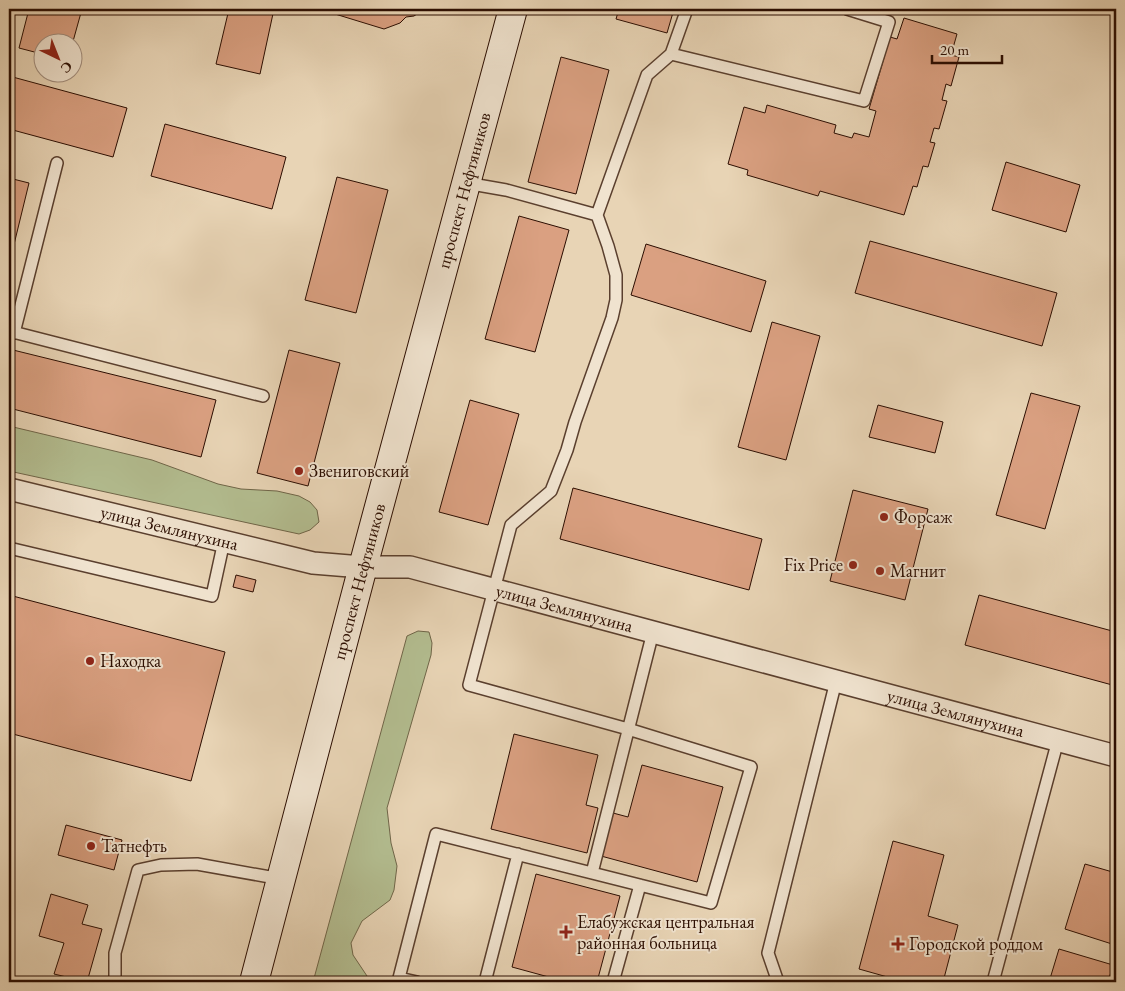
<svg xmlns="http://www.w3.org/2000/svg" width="1125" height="991" viewBox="0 0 1125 991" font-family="'EB Garamond',serif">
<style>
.green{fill:#b3bd90;stroke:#6f6548}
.building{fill:#daa081;stroke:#2b0d01}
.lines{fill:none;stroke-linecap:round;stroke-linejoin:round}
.lane-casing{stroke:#5a3f2e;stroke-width:14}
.street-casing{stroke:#5a3f2e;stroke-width:24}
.secondary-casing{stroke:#2b0d01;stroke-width:30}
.lane{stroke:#f0e3cf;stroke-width:11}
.street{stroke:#f0e3cf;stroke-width:21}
.secondary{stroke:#f0e3cf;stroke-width:28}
.poi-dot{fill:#8f2418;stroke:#f0e3cf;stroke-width:2}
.labels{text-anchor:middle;stroke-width:4;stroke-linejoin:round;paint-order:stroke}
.street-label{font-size:18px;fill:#2b0d01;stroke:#f0e3cf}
.poi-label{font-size:18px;fill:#2b0d01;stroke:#f0e3cf;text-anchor:start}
</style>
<rect width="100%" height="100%" fill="#e8d4b5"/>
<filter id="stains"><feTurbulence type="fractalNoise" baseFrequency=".004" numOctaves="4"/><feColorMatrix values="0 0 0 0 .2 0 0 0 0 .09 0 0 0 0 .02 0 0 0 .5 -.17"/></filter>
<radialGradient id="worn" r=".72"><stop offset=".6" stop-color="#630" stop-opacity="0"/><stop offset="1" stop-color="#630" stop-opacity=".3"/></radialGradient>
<!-- green -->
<path class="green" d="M9,426l143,34 66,24 23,5 36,2 22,5 11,6 7,8 2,12 -9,8 -11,4 -290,-63z
M418,631l11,1 3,11 -1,12 -44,153 4,35 6,23 -3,24 -4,10 -28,21 -11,22 2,12 18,27h-58l94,-346z"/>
<!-- building -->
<path class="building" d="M29,9h53l-10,36v-3h-30v12l-23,-6z
M229,9h45l-14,65 -44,-10z
M323,9h101l-10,7 -8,1 -6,6 -16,6 -62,-19z
M619,9h55l-7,24 -51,-14z
M904,18l53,16 -6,21 8,2 -8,29 -5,-2 -4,16 5,1 -8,28 -5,-1 -4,14 5,1 -7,24 -5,-1 -6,21 -4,-1 -9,29 -84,-24 -2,5 -71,-21 1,-5 -20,-6 16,-57 21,6 2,-8 69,20 -2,8 18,5 2,-5 15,4 7,-26 -7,-2 21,-72 7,2z
M561,57l48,13 -33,124 -48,-12z
M9,76l118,32 -14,49 -104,-28z
M165,124l121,33 -14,52 -121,-33z
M1006,162l74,23 -14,47 -74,-22z
M337,177l51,13 -32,123 -51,-13z
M9,178l20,5 -20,82z
M519,216l50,14 -34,122 -50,-13z
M870,241l187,52 -15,53 -187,-53z
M646,244l120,37 -15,51 -120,-37z
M772,322l48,14 -34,124 -48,-13z
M9,349l207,51 -15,57 -192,-49z
M289,350l51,13 -32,123 -51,-13z
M1031,393l49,13 -35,123 -49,-14z
M470,400l49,14 -31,111 -49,-13z
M878,405l65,17 -8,31 -66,-16z
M573,488l189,51 -13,51 -189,-51z
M853,490l75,19 -23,91 -75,-19z
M236,575l20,5 -3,12 -20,-5z
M9,595l216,57 -34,129 -182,-48z
M979,595l137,37v54l-151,-41z
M514,734l84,21 -12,50 12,3 -11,45 -96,-24z
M642,765l81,22 -26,95 -96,-26 12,-43 15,4z
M66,825l56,15 -8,30 -56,-15z
M893,841l51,14 -16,61 30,9 -15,57h-53l1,-4 -32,-9z
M1085,864l31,9v57l-4,14 -47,-15z
M536,874l84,22 -23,86h-42l1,-3 -44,-12z
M51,894l37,11 -6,19 20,5 -15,53 -33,-8 10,-31 -25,-7z
M1059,949l54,16 -5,17h-59z"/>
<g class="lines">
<defs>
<path id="lane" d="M671,54l193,47 25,-79 -42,-13
M466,183l40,7 91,25
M9,331l254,65
M14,333l43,-170
M9,548l203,48 12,-55
M592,873l119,30 40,-136 -123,-38 -159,-44 42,-160 40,-34 16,-41 8,-28 37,-104 4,-18v-25l-8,-29 -11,-31 50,-140 24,-21 16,-45
M115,982v-29l23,-83 23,-5 36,-1 84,15
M417,982l-18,-4 37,-144 156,39 61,-241
M485,982l33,-128
M613,982l27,-97
M778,982l-10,-29 68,-272
M993,982l65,-242"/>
<g id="street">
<path id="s1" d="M9,489l304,74 49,4h48l706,189"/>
</g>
<g id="secondary">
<path id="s2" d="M254,982c84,-325 171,-649 259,-973"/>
</g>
</defs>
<!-- lane casing -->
<use href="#lane" class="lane-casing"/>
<!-- street casing -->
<use href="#street" class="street-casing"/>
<!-- secondary casing -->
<use href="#secondary" class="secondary-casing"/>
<!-- lane -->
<use href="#lane" class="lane"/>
<!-- street -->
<use href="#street" class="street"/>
<!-- secondary -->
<use href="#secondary" class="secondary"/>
</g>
<!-- markers -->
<g class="poi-dot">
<circle cx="299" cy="471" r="5"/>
<circle cx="884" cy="517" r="5"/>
<circle cx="853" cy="565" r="5"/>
<circle cx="880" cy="571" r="5"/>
<circle cx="90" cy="661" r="5"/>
<circle cx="91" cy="846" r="5"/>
<path d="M563.5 924.5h5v5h5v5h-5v5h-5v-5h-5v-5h5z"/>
<path d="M895.5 936.5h5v5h5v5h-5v5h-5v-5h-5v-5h5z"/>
</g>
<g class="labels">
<!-- street labels -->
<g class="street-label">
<text dy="6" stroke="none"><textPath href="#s2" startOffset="819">проспект Нефтяников</textPath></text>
<text dy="6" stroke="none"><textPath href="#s1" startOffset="165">улица Землянухина</textPath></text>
<text dy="6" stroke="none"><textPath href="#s2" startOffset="414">проспект Нефтяников</textPath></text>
<text dy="6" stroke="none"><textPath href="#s1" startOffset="570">улица Землянухина</textPath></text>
<text dy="6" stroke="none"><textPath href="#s1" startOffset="975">улица Землянухина</textPath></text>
</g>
<!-- poi labels -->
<g class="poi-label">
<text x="309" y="477">Звениговский</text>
<text x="894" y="523">Форсаж</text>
<text x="843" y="571" text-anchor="end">Fix Price</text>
<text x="890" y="577">Магнит</text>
<text x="100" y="667">Находка</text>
<text x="101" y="852">Татнефть</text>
<text x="577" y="928">Елабужская центральная<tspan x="577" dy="21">районная больница</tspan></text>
<text x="909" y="950">Городской роддом</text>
</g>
</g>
<!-- margin -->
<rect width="1125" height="991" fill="none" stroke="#e8d4b5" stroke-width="30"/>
<rect x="10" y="10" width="1105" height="971" fill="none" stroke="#2b0d01" stroke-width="2.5"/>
<rect x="15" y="15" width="1095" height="961" fill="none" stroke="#2b0d01"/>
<!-- north arrow -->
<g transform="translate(58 58) rotate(137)"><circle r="24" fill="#f0e3cf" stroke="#a18d7d"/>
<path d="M0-4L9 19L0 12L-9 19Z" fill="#8f2418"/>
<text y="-8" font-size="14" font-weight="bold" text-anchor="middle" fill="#2b0d01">С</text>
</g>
<!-- scale -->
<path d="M932 55v8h70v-8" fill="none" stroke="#2b0d01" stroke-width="2.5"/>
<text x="940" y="55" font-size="15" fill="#2b0d01" stroke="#f0e3cf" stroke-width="4" paint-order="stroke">20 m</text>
<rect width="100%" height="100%" filter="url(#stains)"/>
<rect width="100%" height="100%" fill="url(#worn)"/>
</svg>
